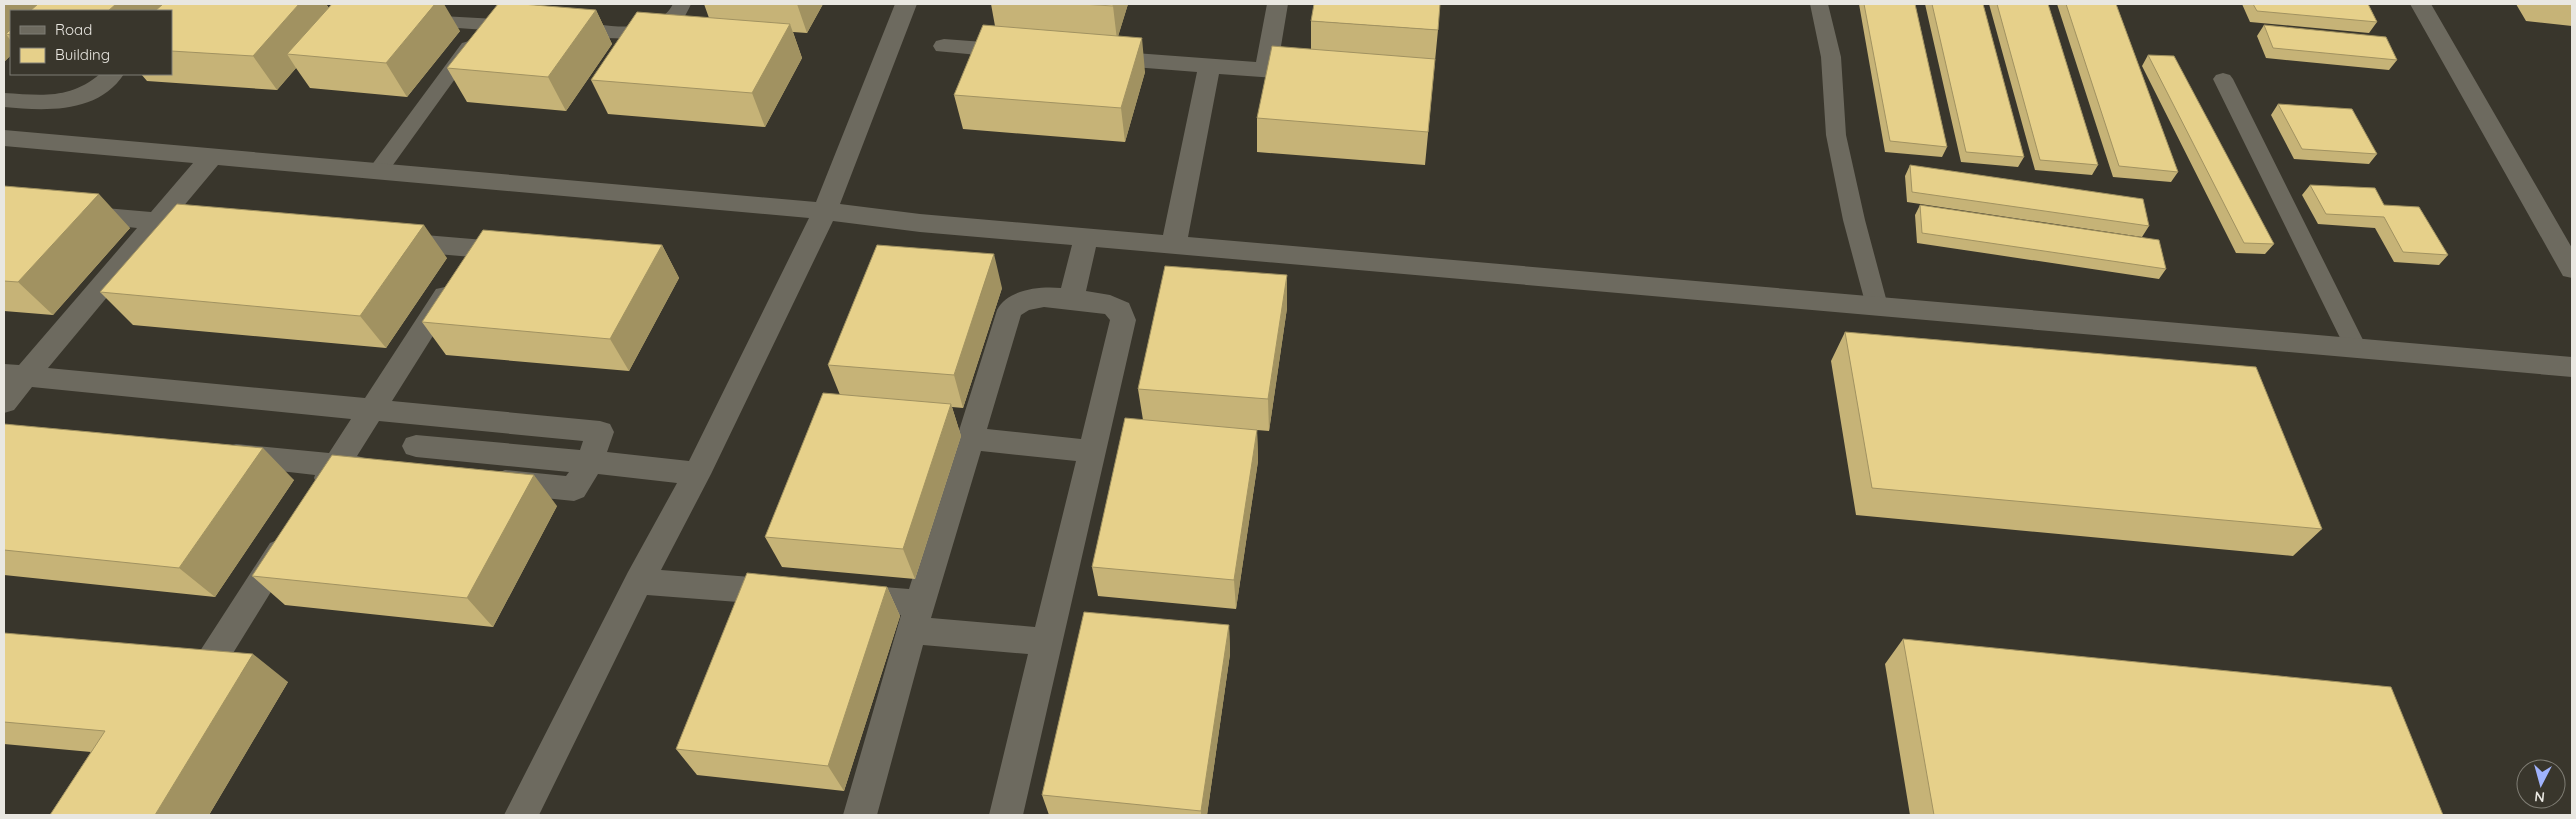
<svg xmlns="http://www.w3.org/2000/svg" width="2576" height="819" viewBox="0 0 2576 819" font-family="Quicksand,sans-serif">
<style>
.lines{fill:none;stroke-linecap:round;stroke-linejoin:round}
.lane{fill:#6d6a5f;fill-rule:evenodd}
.street{fill:#6d6a5f;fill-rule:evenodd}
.wall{fill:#c6b377}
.shaded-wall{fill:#a19261}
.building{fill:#e6d08a;stroke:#a19261}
</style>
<rect width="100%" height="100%" fill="#39362c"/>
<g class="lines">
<!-- lane -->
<path class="lane" d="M673,4h18c-4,9 -9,19 -18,25 -23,14 -81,10 -107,3l-2,-4 2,-4 7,-2c32,2 82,16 100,-18z
M1810,4h18l13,53 5,78 19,85 23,86 -3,6 -8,2 -8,-2 -3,-6 -23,-86 -17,-85 -5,-78z
M423,15l92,5 7,2 2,4 -2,4 -7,2 -99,-7 -2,-4 2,-4z
M469,41l7,2 2,4 -93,129 -7,2 -7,-2 -3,-5 3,-5 91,-123z
M2223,73l7,2 3,4 134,269 -3,6 -8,3 -8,-3 -3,-6 -132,-269 3,-4z"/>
<!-- street -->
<path class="street" d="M895,4h22l-77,200 80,10 243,21 34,-163 -89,-7 -8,-2 -3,-5 3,-5 8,-2 148,11 11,-58h21l-10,60 34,4 3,5 -3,5 -8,2 -85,-6 -31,163 1384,120v20l-1476,-130 -10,44 24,4 19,8 7,17 -113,495h-34l39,-161 -105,-9 -46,170h-34l58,-200 -44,-4 -11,-4 -4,-9 4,-9 11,-4 52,4 88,-279c11,-21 43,-24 64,-22l11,-43 -152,-13 -87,-11 -122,253 -50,96 116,9 11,4 4,9 -4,9 -11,4 -130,-10 -108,220h-35l124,-243 49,-89 -79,-9 -14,23 -10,4 -69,-7 -10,-4 -4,-8 4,-8 10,-4 61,6 3,-4 -153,-15 -10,-3 -4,-8 4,-8 10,-3 164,15 3,-9 -204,-20 -22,35 16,4 4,8 -4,8 -10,4 -19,-2c-7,11 -14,12 -26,8l-4,-8 1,-3 -79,-9 -10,-3 -4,-8 4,-8 10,-3 93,9 22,-34 -319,-32 -18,23 -10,3v-49l15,1 118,-137 -64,-7 -3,-6 3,-6 9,-3 69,6 42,-49 -189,-17v-16l812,72zM218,165l591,53 -120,243 -82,-9 7,-20 -4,-8 -10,-3 -208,-20 66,-105 -4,-7 -9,-2 -9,2 -71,109 -317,-30 115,-138 36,3 9,-3 3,-6 -3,-6 -31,-4zM1044,307l61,7 5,6 -29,119 -94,-10 34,-114 8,-5zM981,451l95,10 -41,166 -104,-9z
M2410,4h21l141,244v30l-9,-2z
M944,39l66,5 8,2 3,5 -3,5 -8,2 -74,-7 -3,-5 3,-5z
M100,74h24c-26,40 -79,37 -120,33v-14c37,2 65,7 96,-19z
M401,233l107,9 9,3 4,6 -4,6 -9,3 -107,-9 -9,-3 -3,-6 3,-6z
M280,539l10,4 5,9 -5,9 -68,110 -11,4 -11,-4 -5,-10 5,-10 70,-108z"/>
</g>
<!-- wall -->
<path class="wall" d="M4,4h322l3,4 131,23 -53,66 -97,-9 -14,-20 -19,22 -130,-9 -6,-7h30v-63h-160v44l-7,7z
M704,4h119l-16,29 -14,-1 9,26 -37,69 -157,-13 -17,-34 118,-62z
M991,4h137l-10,32 27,36 -20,70 -162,-13 -9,-34 41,-69z
M1859,4h56l32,143 -5,10 -57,-5z
M1925,4h58l41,153 -6,10 -57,-5z
M1989,4h59l50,161 -6,10 -57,-5z
M2057,4h59l62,168 -7,10 -58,-5z
M2242,4h126l9,18 -8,11 -119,-11z
M2516,4h56v22l-46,-5z
M596,10l16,34 -46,67 -99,-9 -20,-34z
M1311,21l127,9 -13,135 -168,-13v-34l54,-69z
M2264,25l133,35 -8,10 -123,-12 -9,-22z
M2148,55l126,189 -9,10 -29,-1 -94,-187z
M2278,104l99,50 -8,10 -75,-5 -23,-44z
M1910,165l239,61 -7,11 -235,-35 -2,-26z
M2310,185l74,20 64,50 -9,10 -45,-3 -19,-34 -57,-4 -16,-29z
M4,186l126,42 -77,87 -49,-4z
M1920,205l246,64 -7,10 -242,-36 -2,-28z
M662,245l17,33 -50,93 -183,-16 -24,-33z
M447,258l-61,90 -253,-23 -33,-33z
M1287,275v33l-18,123 -12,-1 1,31 -22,148 -138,-13 -6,-29 51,-147 -5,-31z
M1002,288l-39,120 -11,-1 9,29 -46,143 -133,-12 -17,-30 75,-142 -12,-30z
M1845,332l477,197 -29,27 -437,-41 -25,-154z
M4,424l290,56 -79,117 -211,-22z
M557,506l-64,121 -208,-22 -33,-29z
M887,587l13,29 -56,175 -147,-16 -21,-26z
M1229,625l1,29 -23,161h-158l-7,-20z
M4,633l284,49 -79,133h-159l41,-63 -87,-8z
M1903,639l540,176h-533l-25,-151z"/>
<!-- shaded-wall -->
<path class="shaded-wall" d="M4,4h62l-8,7h-47v24l-5,-1 5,7v14l-7,7z
M116,4h59l-7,7h-60z
M299,4h27l10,16 -49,34 9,14 -19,22 -24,-34z
M435,4h9l16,27 -53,66 -21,-34z
M797,4h26l-16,29z
M1113,4h15l-11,36 -4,-34z
M596,10l16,34 -46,67 -18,-34z
M790,24l12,34 -37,69 -13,-34z
M1142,38l3,34 -20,70 -4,-34z
M99,194l31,34 -77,87 -35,-33z
M424,225l23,33 -61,90 -26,-32z
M662,245l17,33 -50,93 -19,-32z
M994,254l8,34 -39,120 -9,-33z
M1287,275v33l-18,123 -1,-32z
M951,404l10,32 -46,143 -12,-30z
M1257,430l1,31 -22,148 -2,-29z
M263,448l31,32 -79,117 -36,-29z
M534,475l23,31 -64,121 -26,-29z
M887,587l13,29 -56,175 -16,-25z
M1229,625l1,29 -23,161h-6v-4z
M253,654l35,28 -79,133h-54z"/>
<!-- building -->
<path class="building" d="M38,4h78l-8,7h-78z
M163,4h136l-46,52 -82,-5v-40h-16z
M332,4h103l-49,59 -99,-9z
M498,4h24l74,6 -48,67 -101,-9z
M1082,4h31v2z
M1314,4h126l-2,26 -127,-9z
M1864,4h51l32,143 -57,-6z
M1932,4h51l41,153 -58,-5z
M1997,4h51l50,161 -58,-5z
M2066,4h50l62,168 -59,-6z
M2253,4h115l9,18 -120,-11z
M637,12l153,12 -38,69 -161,-13z
M983,25l159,13 -21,70 -167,-13z
M2264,25l122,12 11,23 -124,-12z
M11,29v6l-5,-1z
M1272,46l163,13 -7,73 -171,-14z
M2148,55l26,1 100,188 -30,-1z
M2278,104l74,5 25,45 -75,-5z
M1910,165l233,34 6,27 -237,-34z
M2310,185l65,3 9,17 35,2 29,48 -45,-3 -19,-35 -58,-3z
M4,186l95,8 -81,88 -14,-1z
M177,204l247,21 -64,91 -260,-24z
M1920,205l239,35 7,29 -244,-36z
M483,230l179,15 -52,94 -188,-17z
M877,245l117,9 -40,121 -126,-10z
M1165,266l122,9 -19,124 -130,-10z
M1845,332l411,35 66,162 -450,-41z
M823,393l128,11 -48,145 -138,-12z
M1125,418l132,12 -23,150 -142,-13z
M4,424l259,24 -84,120 -175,-18z
M332,455l202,20 -67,123 -215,-22z
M747,573l140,14 -59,179 -152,-17z
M1084,612l145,13 -28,186 -159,-16z
M4,633l249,21 -98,161h-105l55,-84 -101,-9z
M1903,639l488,48 52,128h-509z"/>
<!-- border -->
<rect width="2576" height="819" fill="none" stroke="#e9e7e1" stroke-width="10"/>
<!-- legend -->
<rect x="10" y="10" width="162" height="65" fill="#39362c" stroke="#7f7d74"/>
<rect x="20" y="26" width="25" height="8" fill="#6d6a5f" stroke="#7f7d74"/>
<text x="55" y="35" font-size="15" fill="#e9e7e1">Road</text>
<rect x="20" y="48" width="25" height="15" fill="#e6d08a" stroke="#7f7d74"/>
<text x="55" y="60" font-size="15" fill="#e9e7e1">Building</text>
<!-- north arrow -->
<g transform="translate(2541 784) rotate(186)"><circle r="24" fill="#39362c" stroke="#7f7d74"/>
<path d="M0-4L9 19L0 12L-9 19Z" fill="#a0b3fd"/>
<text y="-8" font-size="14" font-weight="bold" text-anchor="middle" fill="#e9e7e1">N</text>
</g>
</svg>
